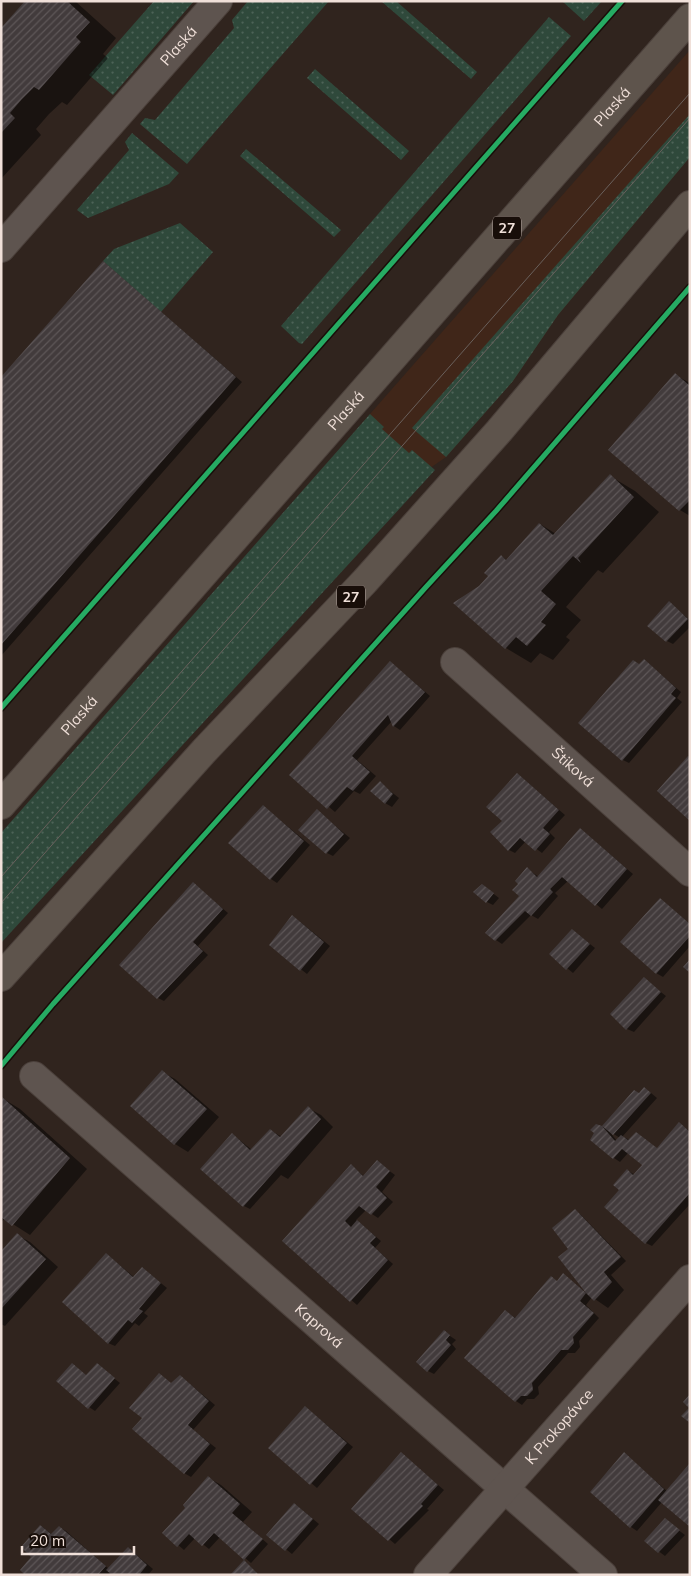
<svg xmlns="http://www.w3.org/2000/svg" width="691" height="1576" viewBox="0 0 691 1576" font-family="Mulish,sans-serif">
<style>
.built{fill:#402619}
.grass{fill:url(#grass-dots)}
.shadow{fill:#0007;fill-rule:evenodd}
.building{fill:url(#building-hatch)}
.lines{fill:none;stroke-linecap:round;stroke-linejoin:round}
.minor-casing{stroke:#4b403b;stroke-width:30}
.primary-casing{stroke:#4b403b;stroke-width:30}
.minor{stroke:#5e544f;stroke-width:28}
.primary{stroke:#5e544c;stroke-width:28}
.tram{stroke:#69605c;stroke-width:1}
.cycleway-casing{stroke:#180e09;stroke-width:8}
.cycleway{stroke:#26ab63;stroke-width:5}
.labels{text-anchor:middle;stroke-width:5;stroke-linejoin:round;paint-order:stroke}
.shield{fill:#180e09;stroke:#afa19b;stroke-width:1}
.shield-label{font-size:14px;font-weight:bold;fill:#f0e0d9}
.street-label{font-size:15px;fill:#f0e0d9;stroke:#180e09}
</style>
<defs>
<pattern id="grass-dots" width="8" height="8" patternUnits="userSpaceOnUse" patternTransform="scale(1.25)"><rect width="8" height="8" fill="#2f493b"/><path d="M2 2h.1M6 6h.1" fill="none" stroke="#4d6357" stroke-width="1.8" stroke-linecap="round"/></pattern>
<pattern id="building-hatch" width="6" height="6" patternUnits="userSpaceOnUse" patternTransform="scale(1.25)"><rect width="6" height="6" fill="#423b3c"/><path d="M-1 1l2-2M0 6l6-6M5 7l2-2" fill="none" stroke="#5e5758"/></pattern>
</defs>
<rect width="100%" height="100%" fill="#30241e"/>
<!-- built -->
<path class="built" d="M690,50v107l-132,158 -45,66 -67,76 -69,48 -376,336 369,-427z"/>
<!-- grass -->
<path class="grass" d="M154,1h40l-81,94 -24,-20z
M248,1h81l-142,163 -47,-40 5,-6 10,2 79,-92 -2,-8z
M381,1h15l81,71 -6,7z
M562,1h40l-18,20z
M549,17l22,19 -269,308 -3,-1 -18,-17z
M315,69l94,82 -8,9 -94,-82z
M690,114v43l-132,158 -45,66 -67,76 -34,-29z
M132,133l47,40 -10,11 -81,34 -11,-8 52,-60 -4,-8z
M246,149l95,81 -7,7 -94,-81z
M180,223l33,29 -52,60 -58,-51 11,-12z
M370,414l14,13 -2,2 27,24 3,-3 23,20 -434,473v-110z"/>
<!-- shadow -->
<path class="shadow" d="M27,1h48l41,37 -13,16 5,4 -41,47 -5,-3 -13,12 -13,15 5,6 -40,44v-149z
M103,262l139,120 -241,274v-277z
M675,375l15,8v133l-10,-6 -70,-60z
M610,476l25,15 24,21 -56,61 -5,-3 -32,37 15,13 -15,17 4,3 -17,20 -13,-7 -9,10 -25,-15 -51,-45 25,-16 10,-11 11,-20 6,4 33,-36 16,10z
M669,603l21,17v7l-17,17 -6,-3z
M644,660l37,32 -4,6 5,4 -53,61 -6,-3 17,-95z
M390,662l40,34 -30,34 -6,-4 -2,-5 -35,39 19,16 -16,18 -6,-3 -19,21 -44,-37z
M517,774l48,41 -16,17 6,6 -13,15 -16,-12 -11,12 -6,-3 -5,-29z
M380,783l19,15 -7,9 -7,-4z
M263,806l47,39 -33,38 -6,-4z
M317,811l33,27 -17,18 -6,-3z
M586,834l47,40 -31,35 -34,-28 -13,12 3,3 -20,23 -7,-4 -29,29 -6,-4 25,-44 -2,-12 8,-15 12,8z
M193,884l35,29 -30,33 10,9 -44,46 -6,-3z
M482,885l17,13 -6,7 -6,-3z
M660,900l30,24v22l-27,31 -7,-4z
M299,921l31,25 -23,28 -37,-29z
M572,930l23,18 -22,25 -23,-19z
M644,979l22,17 -32,36 -7,-3z
M162,1072l13,7 44,38 -31,35 -13,-8 -43,-38z
M635,1091l4,3 12,-1 6,5 -35,39 36,12 21,-25 11,7v73l-38,42 -6,-3 -26,-53 7,-20 8,5 9,-10 -16,-12 -8,9 -6,-4 -12,-30zM609,1131l11,7 -3,3z
M2,1098l18,11 67,60 -57,66 -25,-16 -4,3z
M308,1108l13,7 12,12 -45,52 -7,-4 -31,34 -6,-3 -12,-72 20,16 18,-20 12,7z
M377,1162l18,13 -13,17 11,10 -15,16 -12,-8 -10,10 25,21 -6,7 18,16 -36,41 -73,-64 67,-75 13,10z
M575,1211l6,4 45,46 -15,14 13,15 -16,18 -16,-11 -6,8 13,13 -20,23 1,6 -5,6h-7l-30,34 1,7 -5,5h-7l-5,6 -6,-4 -10,-89 10,6 36,-40 6,4 6,-7 26,21 -20,-47z
M17,1235l13,7 28,25 -53,59 -4,-2v-71z
M106,1254l28,23 8,-9 25,20 -23,25 4,3 -9,10 -4,-3 -20,23 -7,-3z
M444,1332l12,8 -4,4 4,5 -22,25 -6,-3z
M97,1365l23,18 -25,28 -6,-4 -2,-31z
M180,1376l35,29 -22,25 23,18 -25,29 -7,-4 -12,-89z
M305,1407l48,40 -36,41 -47,-40z
M401,1454l43,36 -17,19 2,1 -34,34 -42,-35z
M624,1454l43,37 -5,11 -25,29 -6,-4z
M209,1478l12,7 31,27 -9,10 25,22 -17,19 -31,-26 -11,12 -14,-11 -11,12 -20,-17 23,-25z
M295,1504l24,20 -27,30 -24,-19z
M665,1520l20,15 -20,21 -20,-15z
M41,1526l12,9 6,-8 7,4 43,38 19,-21 25,21 -5,6h-34l-4,-3 -2,3h-81z"/>
<!-- building -->
<path class="building" d="M25,1h42l23,21 -14,15 5,5 -42,48 -5,-3 -12,12 -12,14 5,5 -14,15v-105z
M103,261l133,116 -235,268v-268z
M675,373l15,13v114l-11,11 -71,-61z
M610,474l24,23 -56,61 3,5 -8,-7 -32,35 15,13 -15,18 5,3 -19,21 -11,-9 -11,12 -52,-46 26,-17 9,-10 -4,-3 17,-18 5,5 33,-37 14,12z
M669,601l19,18 -22,23 -19,-16z
M644,659l32,29 -5,6 5,4 -54,63 -44,-38 55,-63 6,4z
M390,661l35,31 -32,35 -5,-12 -36,41 18,16 -17,19 -6,-4 -20,22 -38,-34z
M688,756l2,1v64l-33,-30z
M517,773l42,37 -16,18 7,6 -15,17 -15,-13 -12,13 -18,-19 12,-11 -16,-14z
M380,781l13,13 -8,10 -15,-13z
M263,805l41,36 -34,39 -42,-37z
M317,809l27,25 -18,20 -28,-24z
M580,828l47,41 -32,37 -33,-29 -12,12 3,3 -22,24 -6,-5 -30,30 -10,-8 34,-37 -7,-6 6,-6 -3,-3 12,-14 10,10z
M193,882l30,27 -30,33 10,9 -46,48 -38,-34z
M482,884l12,9 -8,10 -13,-11z
M660,898l30,26v12l-34,38 -36,-32z
M292,915l32,27 -24,29 -31,-26z
M572,929l18,15 -24,26 -17,-16z
M690,959v14l-7,-6z
M644,977l17,15 -35,38 -16,-16z
M162,1070l45,39 -33,36 -44,-39z
M644,1087l7,6 -38,42 -11,-9 32,-36 5,3z
M1,1096l69,62 -58,68 -11,-9z
M308,1106l13,13 -78,88 -43,-38 32,-36 18,17 20,-21 10,8z
M679,1122l11,10v61l-45,51 -41,-37 15,-17 -6,-5 14,-16 6,6 9,-10 -20,-16 -9,10 -23,-19 4,-7 -4,-3 6,-6 6,2 13,15 6,-6 7,5 8,-8 21,16z
M377,1160l13,11 -14,16 11,11 -16,17 -12,-9 -14,15 6,6 6,-7 19,17 -6,6 18,17 -38,42 -68,-61 69,-77 12,12z
M575,1209l46,48 -17,15 8,10 -18,19 -8,-8 -6,8 14,12 -21,24 1,6 -6,7h-7l-29,33 1,7 -6,6h-6l-6,6 -51,-44 41,-48 10,8 36,-42 6,5 6,-8 23,20 -28,-36 10,-8 -16,-21z
M17,1233l29,26 -45,50v-58z
M106,1253l27,24 9,-10 19,16 -22,26 4,2 -11,12 -4,-3 -20,24 -46,-42z
M444,1330l6,5 -4,5 5,5 -24,27 -11,-10z
M72,1363l14,12 11,-12 18,15 -27,31 -32,-28z
M159,1373l12,10 9,-8 29,26 -21,24 22,19 -26,30 -52,-45 10,-11 -13,-10z
M690,1394v29l-9,-7 8,-8 -6,-6z
M305,1406l42,37 -37,42 -42,-37z
M401,1452l37,33 -17,19 2,2 -35,35 -37,-32z
M624,1452l40,37 -34,39 -40,-36z
M690,1463v64l-32,-27z
M208,1476l32,28 -8,9 31,26 -19,21 -30,-27 -12,13 -13,-12 -12,13 -15,-14 23,-25 -2,-3z
M294,1503l19,16 -28,32 -19,-16z
M665,1518l15,12 -22,23 -14,-12z
M40,1525l11,9 8,-8 47,40 -8,9h-73l-5,-5 11,-13 -10,-10z
M128,1547l19,18 -8,10h-27l-6,-5z
M244,1560l15,15h-29z"/>
<g class="lines">
<defs>
<g id="minor">
<path id="s1" d="M1,248l217,-247"/>
<path id="s2" d="M455,662l235,210"/>
<path id="s3" d="M34,1076l569,499"/>
<path id="s4" d="M428,1575l262,-296"/>
</g>
<g id="primary">
<path id="s5" d="M1,805l689,-787"/>
<path d="M1,977l203,-226 161,-170 134,-150 191,-226"/>
</g>
</defs>
<!-- minor casing -->
<use href="#minor" class="minor-casing"/>
<!-- primary casing -->
<use href="#primary" class="primary-casing"/>
<!-- minor -->
<use href="#minor" class="minor"/>
<!-- primary -->
<use href="#primary" class="primary"/>
<!-- tram -->
<path class="tram" d="M1,877l689,-784
M1,903l689,-785"/>
<defs>
<path id="cycleway" d="M1,708l621,-707
M1,1066l52,-62 373,-417 70,-76 194,-224"/>
</defs>
<!-- cycleway casing -->
<use href="#cycleway" class="cycleway-casing"/>
<!-- cycleway -->
<use href="#cycleway" class="cycleway"/>
</g>
<g class="labels">
<!-- shield labels -->
<g class="shield">
<rect x="493" y="216.5" width="28" height="23" rx="4"/>
<rect x="337" y="585.5" width="28" height="23" rx="4"/>
</g>
<g class="shield-label">
<text x="507" y="233">27</text>
<text x="351" y="602">27</text>
</g>
<!-- street labels -->
<g class="street-label">
<text dy="5" stroke="none"><textPath href="#s1" startOffset="269">Plaská</textPath></text>
<text dy="5" stroke="none"><textPath href="#s5" startOffset="928">Plaská</textPath></text>
<text dy="5" stroke="none"><textPath href="#s5" startOffset="524">Plaská</textPath></text>
<text dy="5" stroke="none"><textPath href="#s5" startOffset="119">Plaská</textPath></text>
<text dy="5" stroke="none"><textPath href="#s2" startOffset="158">Štiková</textPath></text>
<text dy="5" stroke="none"><textPath href="#s3" startOffset="379">Kaprová</textPath></text>
<text dy="5" stroke="none"><textPath href="#s4" startOffset="198">K Prokopávce</textPath></text>
</g>
</g>
<!-- border -->
<rect width="691" height="1576" fill="none" stroke="#f0e0d9" stroke-width="5"/>
<!-- scale -->
<path d="M22 1546v8h112v-8" fill="none" stroke="#f0e0d9" stroke-width="2.5"/>
<text x="30" y="1546" font-size="15" fill="#f0e0d9" stroke="#180e09" stroke-width="4" paint-order="stroke">20 m</text>
</svg>
